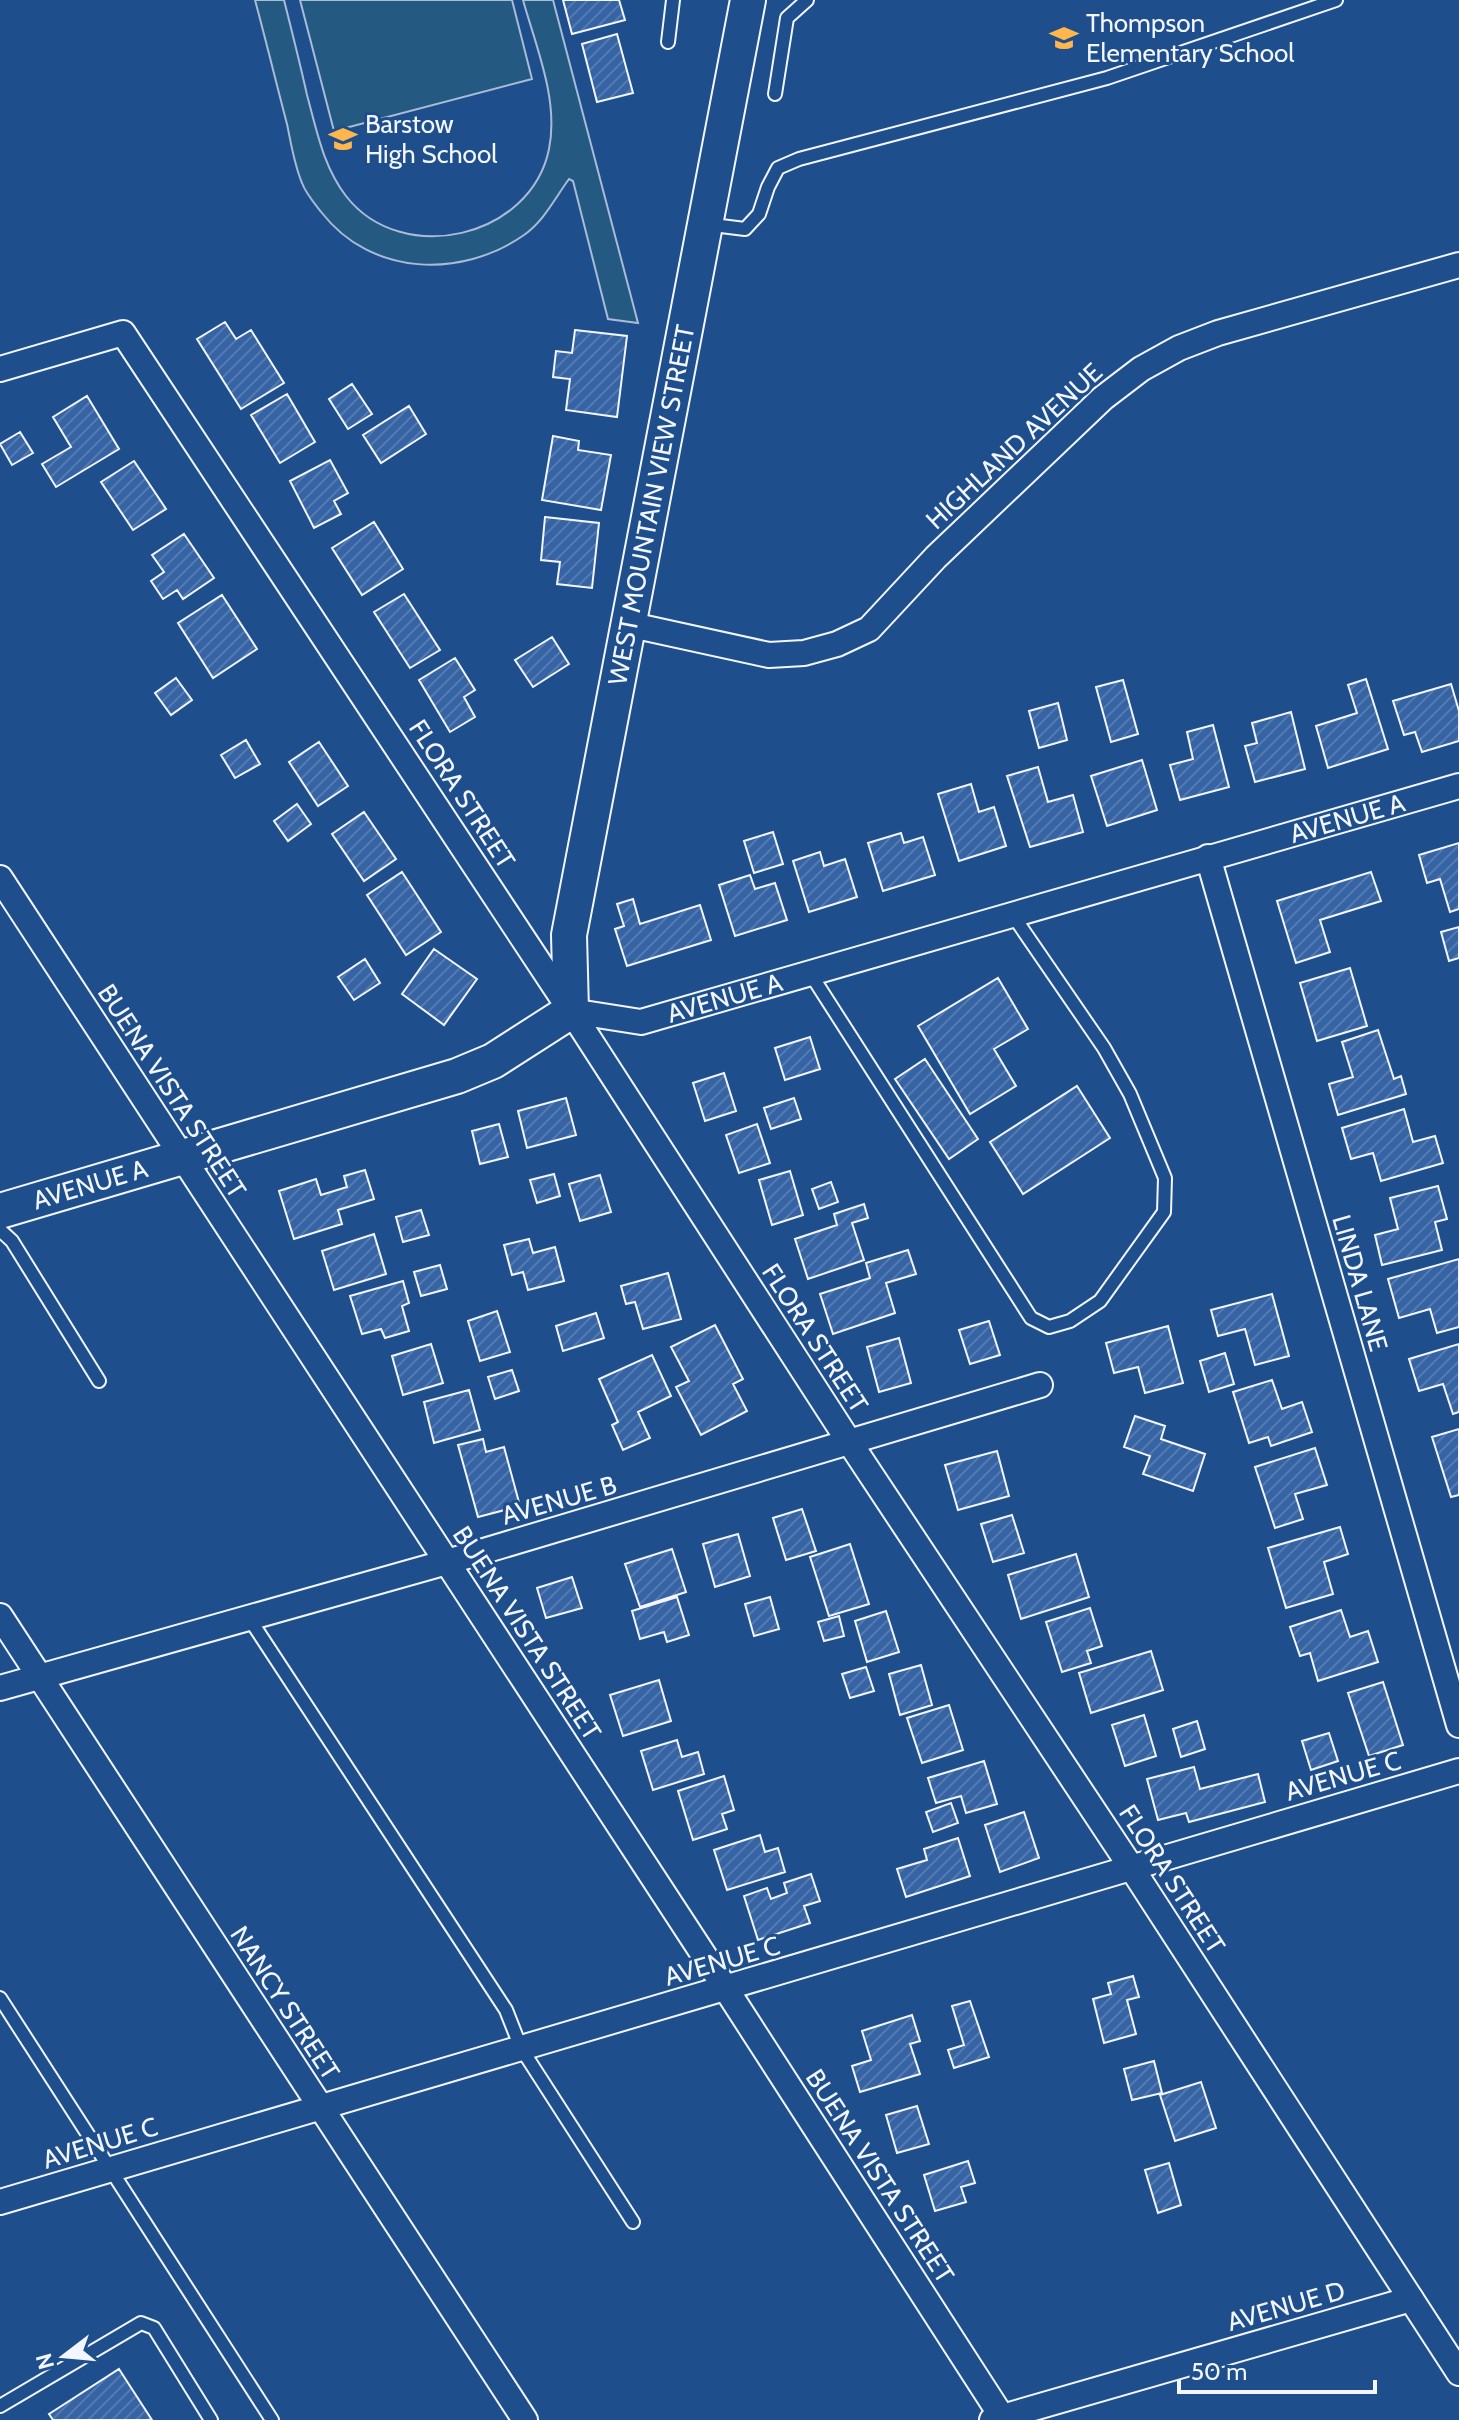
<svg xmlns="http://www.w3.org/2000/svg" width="1459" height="2420" viewBox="0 0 1459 2420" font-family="Cabin,sans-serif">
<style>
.pitch{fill:#245a82;stroke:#a8bbd7;stroke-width:2}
.building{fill:url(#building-hatch);stroke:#f2f6ff;stroke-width:2}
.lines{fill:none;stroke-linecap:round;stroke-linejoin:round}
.lane-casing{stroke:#f2f6ff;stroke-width:16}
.street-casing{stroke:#f2f6ff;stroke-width:28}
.secondary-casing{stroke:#f2f6ff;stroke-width:38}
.lane{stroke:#1f4e8c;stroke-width:12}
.street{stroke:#1f4e8c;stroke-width:24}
.secondary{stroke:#1f4e8c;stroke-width:34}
.labels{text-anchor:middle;stroke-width:6;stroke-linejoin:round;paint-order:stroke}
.poi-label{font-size:26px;fill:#f2f6ff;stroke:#1f4e8c;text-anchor:start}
.street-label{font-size:26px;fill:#f2f6ff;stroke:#1f4e8c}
</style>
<defs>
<pattern id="building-hatch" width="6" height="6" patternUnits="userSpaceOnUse" patternTransform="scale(2)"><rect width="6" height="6" fill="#3563a3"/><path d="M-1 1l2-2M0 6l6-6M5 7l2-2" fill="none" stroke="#537ab1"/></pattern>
</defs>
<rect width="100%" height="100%" fill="#1f4e8c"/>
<!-- pitch -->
<path class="pitch" d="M255,0h29c8,32 16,63 23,95 10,36 16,71 39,101 56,72 185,42 203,-47 10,-49 -13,-102 -26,-149h30l85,323 -30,-4 -35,-138 -4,-2c-14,19 -25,42 -45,56 -63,44 -153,41 -202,-22 -7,-9 -16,-19 -20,-30 -8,-19 -11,-40 -15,-59 -11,-42 -21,-83 -32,-124z
M300,0h212l20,79 -198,52z"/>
<!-- building -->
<path class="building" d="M563,0h56l6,20 -53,14z
M617,34l16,59 -36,9 -15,-58z
M225,322l11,17 15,-9 33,53 -43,26 -44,-70z
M575,330l52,6 -10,81 -51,-7 4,-31 -17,-2 3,-26 16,2z
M352,384l20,30 -24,15 -19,-30z
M287,394l28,48 -35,21 -29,-48z
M87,396l32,53 -63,38 -14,-23 29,-17 -18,-30z
M409,406l17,28 -45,29 -18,-28z
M20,432l13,21 -21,12 -12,-21z
M553,436l26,5 -1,9 33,5 -10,55 -59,-10z
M330,460l18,33 -14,8 7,13 -27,14 -24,-47z
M134,461l32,48 -33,21 -32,-48z
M545,517l54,6 -7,65 -35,-4 3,-22 -19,-2z
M374,522l29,47 -41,26 -30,-47z
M184,534l30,44 -31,21 -6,-9 -14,9 -12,-18 13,-9 -12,-17z
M404,594l36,56 -30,18 -36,-56z
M222,595l35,54 -44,29 -35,-55z
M552,637l17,27 -36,23 -18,-27z
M455,658l20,32 -11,7 11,20 -25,15 -31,-52z
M176,678l16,22 -21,15 -16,-22z
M1366,679l22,70 -60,19 -12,-42 41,-13 -9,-28z
M1123,680l15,54 -27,8 -15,-55z
M1451,684l8,27v30l-37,11 -7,-20 -11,3 -11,-34z
M1058,703l9,37 -28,8 -10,-37z
M1291,712l14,57 -50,13 -10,-36 12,-3 -5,-20z
M1213,725l16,62 -49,13 -10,-35 23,-6 -6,-27z
M246,740l14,24 -25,14 -14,-23z
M319,742l29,44 -30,20 -29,-44z
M1142,760l15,50 -50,16 -16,-50z
M1038,767l10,35 25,-7 10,37 -53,15 -23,-71z
M971,784l8,28 15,-5 12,39 -47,15 -21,-67z
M297,804l14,20 -23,17 -14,-20z
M364,812l32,47 -32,22 -32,-47z
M773,832l10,32 -29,9 -10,-32z
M901,833l3,10 19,-6 12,38 -52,16 -15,-48z
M1459,843v66l-9,3 -10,-33 -13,4 -8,-28z
M820,852l4,14 21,-7 12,38 -48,15 -16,-51z
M402,872l39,60 -35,23 -39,-60z
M1371,872l10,29 -61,19 10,32 -34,11 -19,-62z
M750,875l5,14 20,-6 12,37 -52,16 -16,-51z
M633,899l7,25 60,-19 11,35 -84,26 -12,-37 9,-3 -7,-22z
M1459,927v31l-10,3 -8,-29z
M434,949l43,30 -33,46 -42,-31z
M365,959l15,24 -26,17 -16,-23z
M1350,968l17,58 -50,15 -17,-58z
M998,978l30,51 -34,20 22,37 -46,28 -52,-88z
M1378,1030l16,49 7,-3 5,18 -68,21 -9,-31 24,-7 -11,-35z
M810,1037l10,32 -35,11 -10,-32z
M925,1059l53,80 -29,20 -54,-80z
M724,1073l12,38 -31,10 -12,-38z
M1077,1086l33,52 -87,56 -33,-52z
M566,1098l10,37 -49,13 -9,-37z
M794,1098l7,21 -30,10 -7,-21z
M1404,1109l9,33 22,-6 8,27 -62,18 -8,-28 -22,6 -9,-31z
M499,1124l9,33 -28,7 -8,-33z
M757,1124l13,39 -31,10 -13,-38z
M365,1170l9,29 -36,11 4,14 -48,15 -15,-48 37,-12 5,16 26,-8 -3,-11z
M790,1171l13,44 -31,10 -13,-45z
M554,1174l6,22 -23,7 -7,-23z
M600,1175l11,37 -31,9 -11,-37z
M831,1182l7,20 -19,7 -7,-20z
M1438,1186l9,33 -12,3 7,28 -60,15 -7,-30 23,-6 -8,-31z
M864,1204l4,14 -16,5 12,37 -56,19 -13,-40 42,-14 -3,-11z
M421,1210l8,25 -26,7 -7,-25z
M374,1234l12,40 -52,16 -12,-39z
M529,1239l4,14 22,-6 9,34 -36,9 -5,-18 -11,3 -8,-30z
M908,1250l8,24 -30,9 9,30 -62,21 -13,-40 50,-16 -4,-15z
M1459,1259v68l-22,6 -7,-24 -31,9 -11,-39z
M440,1265l7,24 -26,7 -7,-24z
M668,1273l13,46 -38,10 -8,-27 -9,2 -5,-18z
M403,1281l6,22 -7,3 7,25 -24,7 -4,-9 -19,5 -12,-38z
M1272,1294l17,62 -34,9 -10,-36 -27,7 -7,-26z
M497,1311l13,41 -30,9 -12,-40z
M596,1313l8,25 -41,13 -7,-25z
M989,1321l11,34 -30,9 -11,-34z
M715,1325l28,54 -10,5 14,27 -46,24 -25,-48 13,-6 -18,-34z
M1168,1326l15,57 -38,10 -7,-26 -24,6 -8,-30z
M899,1338l12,45 -32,9 -12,-45z
M431,1344l12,39 -40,12 -11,-39z
M1459,1344v68l-6,2 -10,-30 -24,7 -10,-32z
M1225,1353l9,31 -25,8 -9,-31z
M652,1355l19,41 -33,16 12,26 -27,12 -11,-25 6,-3 -19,-43z
M512,1370l7,21 -24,8 -7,-22z
M1272,1380l10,29 20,-7 10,30 -41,14 -3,-9 -19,6 -16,-51z
M469,1390l11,40 -46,13 -10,-41z
M1135,1416l30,10 -4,13 44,15 -12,37 -50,-17 7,-18 -26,-9z
M1459,1429v66l-8,2 -19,-60z
M483,1439l3,13 18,-5 16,59 -42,11 -20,-72z
M1315,1448l12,37 -32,9 8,25 -28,9 -20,-61z
M997,1451l12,45 -51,14 -13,-45z
M802,1509l14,42 -30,9 -13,-42z
M1012,1515l12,38 -31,9 -12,-38z
M1340,1527l8,27 -24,8 9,32 -47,14 -18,-60z
M738,1534l12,42 -35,11 -12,-43z
M850,1544l19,60 -40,12 -19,-59z
M672,1549l14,43 -46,15 -15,-43z
M1076,1554l13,43 -68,22 -13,-44z
M572,1577l10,31 -36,10 -9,-30z
M677,1597l12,38 -22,7 -3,-10 -24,7 -8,-28z
M770,1597l9,32 -25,7 -9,-32z
M1090,1608l12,38 -15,5 4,12 -29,9 -16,-50z
M1341,1610l9,27 18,-6 10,31 -60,19 -8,-28 -10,3 -10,-29z
M886,1611l13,41 -32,10 -12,-41z
M839,1616l5,20 -20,5 -6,-19z
M1151,1651l12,39 -72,23 -12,-40z
M921,1665l11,40 -32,10 -11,-41z
M866,1667l8,24 -24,7 -8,-24z
M659,1680l12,41 -48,15 -13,-41z
M1383,1682l20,63 -34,11 -21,-63z
M949,1705l14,45 -41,13 -15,-45z
M1144,1715l12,41 -31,10 -13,-41z
M1197,1721l8,28 -24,8 -8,-28z
M1329,1733l9,28 -27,9 -9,-29z
M677,1740l5,17 16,-5 6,22 -51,16 -12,-39z
M984,1761l13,43 -31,9 -5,-17 -25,7 -8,-25z
M1194,1767l6,22 58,-15 7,28 -76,20 -3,-9 -28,7 -11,-41z
M724,1776l10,34 -12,4 5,15 -34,11 -15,-49z
M951,1803l7,20 -25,9 -7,-20z
M1024,1812l15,46 -39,14 -15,-47z
M760,1835l5,17 13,-4 7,24 -58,18 -13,-40z
M958,1838l12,38 -64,21 -9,-28 30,-9 -3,-11z
M811,1874l9,27 -16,5 6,17 -52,17 -14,-44 23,-8 4,11 16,-6 -3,-10z
M1133,1976l6,21 -12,3 9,34 -32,9 -11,-44 18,-5 -3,-11z
M970,2001l19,56 -35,11 -6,-18 16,-5 -12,-39z
M912,2015l8,26 -10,3 10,30 -60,18 -8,-26 19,-6 -9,-29z
M1154,2061l8,32 -30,7 -8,-31z
M1201,2082l15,46 -41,13 -15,-46z
M917,2106l12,38 -32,9 -11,-38z
M968,2161l7,22 -14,4 5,15 -31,9 -11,-36z
M1169,2163l12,42 -23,8 -13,-43z
M119,2369l33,51h-99l-4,-6z"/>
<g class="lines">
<defs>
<path id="lane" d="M668,42l5,-42
M775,94l12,-76 20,-18
M705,224l40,5 14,-15 9,-27 10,-19 21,-9 308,-81 229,-78
M810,973l221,345 18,9 21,-6 30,-20 64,-89 1,-34 -35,-84 -26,-46 -92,-134
M0,1230l12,11 87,140
M249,1618l257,392 15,38 112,174
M0,1998l272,422
M0,2406l141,-83 13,5 57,92"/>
<g id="street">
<path d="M0,369l123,-36 448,678 279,432 281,424 328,506"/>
<path d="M627,624l142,31 35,-2 33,-9 32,-15 67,-72 167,-159 38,-29 38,-21 39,-15 241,-68"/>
<path d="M1208,857l251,868"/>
<path d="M0,878l726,1111 278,431"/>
<path id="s1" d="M571,1011l70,11 818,-236"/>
<path d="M0,1616l525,804"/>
<path d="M0,1688l447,-126 593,-177"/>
<path d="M0,2202l1459,-431"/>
<path d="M992,2420l419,-121"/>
</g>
<g id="secondary">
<path id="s2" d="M0,1211l457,-135 36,-15 78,-50 -2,-76 179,-935"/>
</g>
</defs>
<!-- lane casing -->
<use href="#lane" class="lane-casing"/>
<!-- street casing -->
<use href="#street" class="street-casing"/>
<!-- secondary casing -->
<use href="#secondary" class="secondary-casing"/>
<!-- lane -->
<use href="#lane" class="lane"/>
<!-- street -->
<use href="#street" class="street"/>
<!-- secondary -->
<use href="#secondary" class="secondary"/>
</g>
<!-- icons -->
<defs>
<symbol id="school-bare" viewBox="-9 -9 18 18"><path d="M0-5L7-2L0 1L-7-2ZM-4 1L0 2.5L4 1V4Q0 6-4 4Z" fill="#ffb74d" stroke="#1f4e8c" stroke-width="2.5" paint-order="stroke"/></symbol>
</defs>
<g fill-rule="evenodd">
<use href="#school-bare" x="1044" y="18" width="40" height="40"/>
<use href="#school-bare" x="323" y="119" width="40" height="40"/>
</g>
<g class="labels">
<!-- poi labels -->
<g class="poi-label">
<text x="1086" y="32">Thompson<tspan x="1086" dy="30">Elementary School</tspan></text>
<text x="365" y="133">Barstow<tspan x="365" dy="30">High School</tspan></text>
</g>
<!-- street labels -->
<g class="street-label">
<text transform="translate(1014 446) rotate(-43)" y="9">HIGHLAND AVENUE</text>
<text dy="9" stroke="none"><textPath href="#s2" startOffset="1122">WEST MOUNTAIN VIEW STREET</textPath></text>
<text transform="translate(462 794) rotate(57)" y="9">FLORA STREET</text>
<text dy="9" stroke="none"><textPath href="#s1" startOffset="806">AVENUE A</textPath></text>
<text dy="9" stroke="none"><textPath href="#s1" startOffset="158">AVENUE A</textPath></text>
<text transform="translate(172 1091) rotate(57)" y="9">BUENA VISTA STREET</text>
<text dy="9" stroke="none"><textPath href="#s2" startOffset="94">AVENUE A</textPath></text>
<text transform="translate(1360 1283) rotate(74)" y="9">LINDA LANE</text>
<text transform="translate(815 1338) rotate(57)" y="9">FLORA STREET</text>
<text transform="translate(559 1500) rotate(-16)" y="9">AVENUE B</text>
<text transform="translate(527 1633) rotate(57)" y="9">BUENA VISTA STREET</text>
<text transform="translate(1343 1776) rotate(-16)" y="9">AVENUE C</text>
<text transform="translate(1172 1879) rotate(57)" y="9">FLORA STREET</text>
<text transform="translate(722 1961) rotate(-16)" y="9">AVENUE C</text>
<text transform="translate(285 2003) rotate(57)" y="9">NANCY STREET</text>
<text transform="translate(100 2143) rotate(-17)" y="9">AVENUE C</text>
<text transform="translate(880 2176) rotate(57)" y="9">BUENA VISTA STREET</text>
<text transform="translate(1286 2306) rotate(-16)" y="9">AVENUE D</text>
</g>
</g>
<!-- north arrow -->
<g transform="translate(64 2356) rotate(254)" stroke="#1f4e8c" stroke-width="6" paint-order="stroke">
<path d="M0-6L14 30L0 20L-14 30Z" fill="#f2f6ff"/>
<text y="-12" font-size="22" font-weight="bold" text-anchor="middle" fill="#f2f6ff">N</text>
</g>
<!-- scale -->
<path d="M1179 2380v12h196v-12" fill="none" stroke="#f2f6ff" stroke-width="4"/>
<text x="1191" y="2380" font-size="24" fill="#f2f6ff" stroke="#1f4e8c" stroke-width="6" paint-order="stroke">50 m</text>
</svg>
